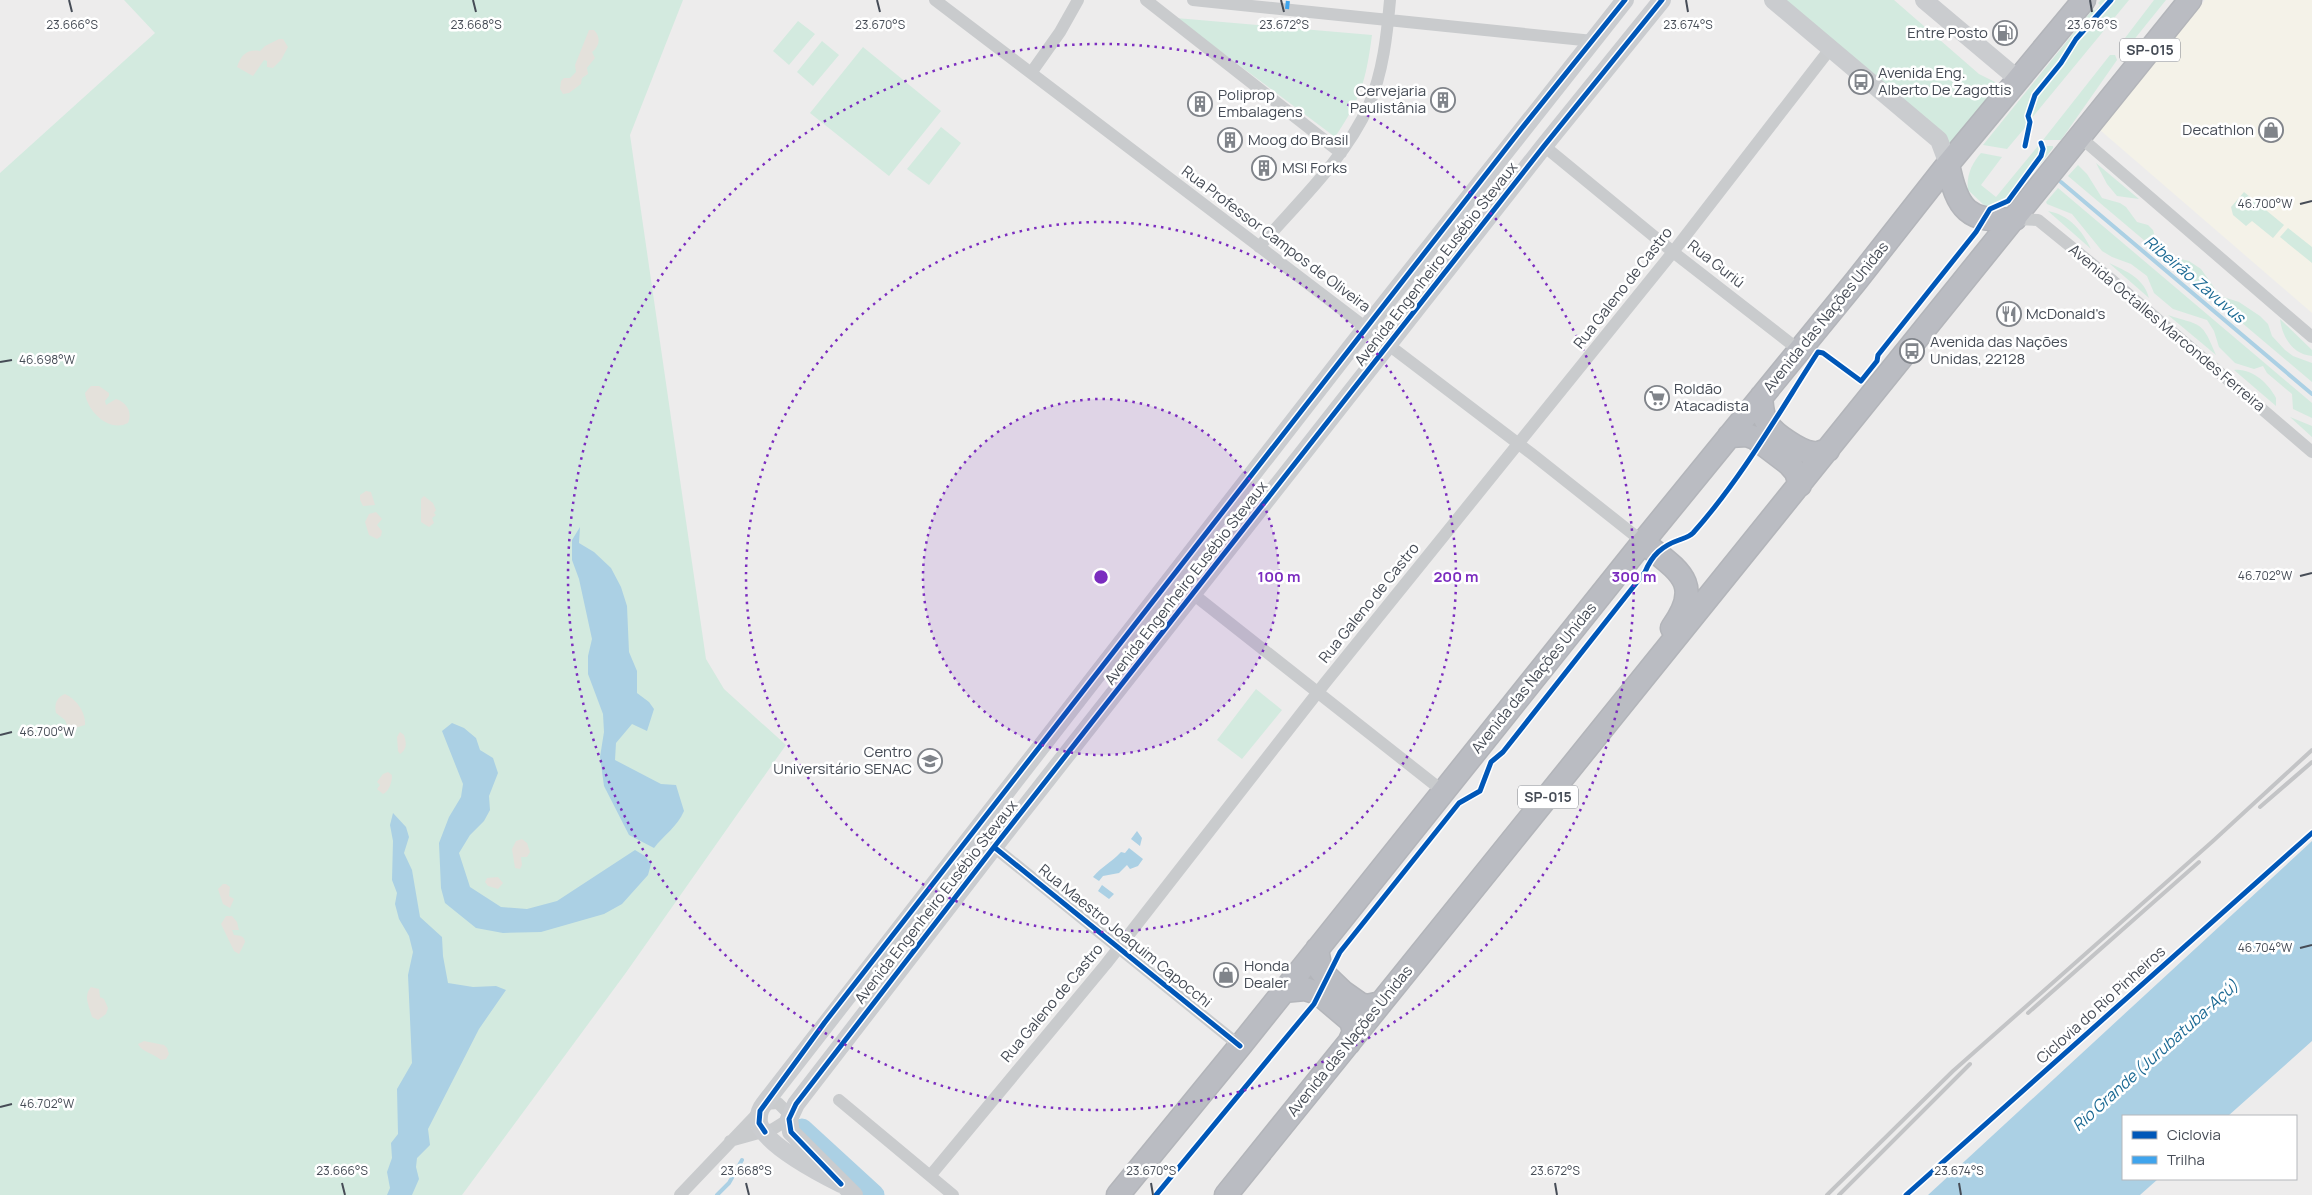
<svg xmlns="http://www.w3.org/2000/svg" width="2312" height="1195" viewBox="0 0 2312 1195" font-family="Manrope,sans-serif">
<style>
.commercial{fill:#f4f2e8}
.green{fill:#d3eadf}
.sand{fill:#e4e1db}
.water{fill:#abd0e4}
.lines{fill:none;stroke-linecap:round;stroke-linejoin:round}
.stream{stroke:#abd0e4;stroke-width:4}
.river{stroke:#abd0e4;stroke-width:21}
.highway-casing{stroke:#b3b5ba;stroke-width:25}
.street{stroke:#c9cbcd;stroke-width:12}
.secondary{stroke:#cacccf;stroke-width:18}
.highway{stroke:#babcc2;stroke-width:22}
.rail{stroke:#c3c4c6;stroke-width:4}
.quiet{stroke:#3fa4ed;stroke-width:4;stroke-dasharray:8 4;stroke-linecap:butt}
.cycleway-casing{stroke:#fff;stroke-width:8}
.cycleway{stroke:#0057b8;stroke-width:5}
.ticks{fill:none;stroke:#464c56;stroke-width:2}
.ring{fill:none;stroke:#7b2cbf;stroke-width:2.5;stroke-dasharray:2.5 5}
.labels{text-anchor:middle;stroke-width:5;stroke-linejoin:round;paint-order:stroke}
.shield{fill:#fff;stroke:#7e8289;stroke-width:1}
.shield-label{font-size:14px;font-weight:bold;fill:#464c56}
.poi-label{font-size:15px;fill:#464c56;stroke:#fff;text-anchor:start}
.street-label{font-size:15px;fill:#464c56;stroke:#fff}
.water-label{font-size:16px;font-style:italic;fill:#1c6a94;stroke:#fff}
.ticks-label{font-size:12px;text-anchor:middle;fill:#464c56;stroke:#fff;stroke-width:5;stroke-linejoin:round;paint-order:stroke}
.centre{fill:#7b2cbf;stroke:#fff;stroke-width:2.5}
.ring-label{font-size:15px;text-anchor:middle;font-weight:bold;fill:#7b2cbf;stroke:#fff;stroke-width:5;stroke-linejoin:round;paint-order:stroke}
</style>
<rect width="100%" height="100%" fill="#edecec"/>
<!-- commercial -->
<path class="commercial" d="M2205,0h107v313l-212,-183z"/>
<!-- green -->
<path class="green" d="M124,0h559l-53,135 76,524 18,30 62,56 -161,229 -163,221h-462v-1022l155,-140z
M1778,0h116l85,74 20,10 -52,63z
M2101,0h7l-39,45 -14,22 -22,26 -6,19 1,12 -21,25 -24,-4 110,-136 2,2 5,-6 -2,-2z
M2116,0h13l-98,119 3,-15 9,-16 22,-26 9,-15z
M2154,0h12l-42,52 1,-14z
M1176,18l196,17c-6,45 -11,64 -37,102z
M798,21l17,13 -26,31 -16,-14z
M822,41l17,14 -26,31 -16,-14z
M863,47l78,64 -52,65 -79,-63z
M2110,55h5l2,5 -56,80h-18z
M941,127l20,16 -32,42 -22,-16z
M2038,146h3l-2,9c-15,21 -26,45 -53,52l-18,-17c-2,-14 4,-27 13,-37l21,4 -21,28 15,12z
M2046,146h7v2l-45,57 -5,4h-5c13,-8 50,-48 48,-63z
M2096,163l43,36 -22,-3 -10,-12z
M2078,165l9,9 15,24 18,5 6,4 11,15 11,3 5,5 4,14 8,9 7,4 17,4 12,8 19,27 19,6 21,14 8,8 4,12 13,14 8,6 19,7v19l-244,-206z
M2058,188l254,215v15l-19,-9 -1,-15 -25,-21 -4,-7 -9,3 -19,-6 -16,-16 -5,-16 -7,-11 -34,-11 -19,-16 -7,-17 -16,-12 -19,-7 -10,-6 -30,-37 -25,-10 -1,-2z
M2244,192l40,33 -11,13 -21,-17 -6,5 -13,-11 -2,-8z
M2048,211c21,4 34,19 43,38z
M2288,228l24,19v16l-32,-26z
M2109,263c17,8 35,15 40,35z
M2168,315c33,11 34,5 48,40z
M2280,319l32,31v6c-19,-1 -30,-19 -32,-37z
M2234,370c18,-2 34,13 42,28v8z
M2290,417l22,9v11z
M1256,689l26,21 -40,49 -25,-19z"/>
<!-- sand -->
<path class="sand" d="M589,30h5c7,7 6,16 -2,22l3,6 -8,10 1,6 -6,4 -1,6 -12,9 -6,1 -3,-5 1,-8 3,-3h6l6,-6 -1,-7z
M279,39h4l5,8 -7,13 -8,8 -6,-1v-6l-3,-1 -11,16 -16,-9c4,-12 10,-18 23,-16l5,-5z
M91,386h8l10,7v3l-4,5 1,4 10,-6c10,3 17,13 12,24 -19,10 -41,-12 -43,-30z
M366,491l5,1 4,13 -12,1 -3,-6v-5z
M424,496l9,7 3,7 -2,3 2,2 -4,3 2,5 -5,4 -8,-5v-23z
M376,512l6,7 -5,6 5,6 -1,5 -4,3 -8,-4 -4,-13 4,-8z
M65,694c11,5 21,18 20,31l-10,3h-7l-3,-8 -9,-7c-2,-9 1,-16 9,-19z
M400,732l4,3c2,7 4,13 -4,19l-2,-3 -1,-14z
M388,772l4,3c0,8 -3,16 -9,19l-6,-5 3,-4 -3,-3 6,-8z
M522,839l5,4 3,9 -3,5h-6l1,8 -2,4 -5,-1 -3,-19 4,-8z
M498,877l5,6 -5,6 -10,-3 -3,-4 2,-4z
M223,884h3l4,3 -1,9 5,3 -4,9 -7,-4 -5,-15z
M226,916h6l5,6 2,8h-7l2,5c6,1 10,0 11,7l-6,12 -5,-3 -13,-27z
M91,987l8,2 1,8 4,2 4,9 -2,6 -8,6 -6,-3c-3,-11 -9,-21 -1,-30z
M144,1041l20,4 3,3 2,6 -3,5 -5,1c-8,-7 -19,-8 -23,-16z"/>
<!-- water -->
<path class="water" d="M580,527l-1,16 15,9 17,16 10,19 6,19 2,46 8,19v22l12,9 5,7 -7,22 -15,-7 -16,19 -1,17 46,24 15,1 8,26c-7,16 -20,24 -30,37l-25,-13 -25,-49 -4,-29 4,-25 -1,-18 -15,-40v-18l4,-17 -13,-60 -7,-19v-20z
M452,723l12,5 12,10 4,12 13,8 5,15 -9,23 1,14 -6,11 -14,14 -11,18 11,34 31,20 26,2 30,-8 78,-51 10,6 6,8 -3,11 -26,29 -18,10 -63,18 -38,1 -27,-5 -31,-25 -4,-15 -2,-45 10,-26 12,-20 2,-13 -21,-53z
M393,813l13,14 3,10 -5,16 8,17 8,47 22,20 1,19 5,27 25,4 23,-1 10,4 -27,39 -51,100 2,16 -13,13 -1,9 3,12 -7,16h-25l3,-7 -3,-16 5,-14 -1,-15 7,-9 -1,-45 15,-26 -4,-88 5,-23 -4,-16 -10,-17 -4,-15 2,-11 -5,-13 1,-39 -3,-16z
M1137,831l5,7 -2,8 -9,-7z
M2312,841v200l-84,75h-105v63h35l-18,16h-212z
M1129,848l14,11 -5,7 -8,3 -3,-4 -8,8 -16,3 -4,5 -6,-4c9,-11 18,-14 28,-25l4,1z
M1102,885l12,9 -5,5 -11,-8z"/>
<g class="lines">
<!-- stream -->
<path class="stream" d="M2061,182l251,212
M717,1195l12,-12 13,-23"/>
<!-- river -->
<path class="river" d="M802,1129l72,66"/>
<defs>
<path id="highway" d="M1948,164c9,46 20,59 67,55
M1761,397c1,9 1,18 6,26 7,11 33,29 46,30 5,1 10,-2 15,-3
M1729,436l18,-1 8,3 34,26 7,8 4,13
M1643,542c34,28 62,40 29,86
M1317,949l4,22 22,21 17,12 7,2 14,-3
M1283,991l22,-2 13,4 33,28 3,11 -5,11
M1118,1195l122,-149 403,-504 213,-261 92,-117 136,-164
M1226,1195l964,-1195"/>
</defs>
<!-- highway casing -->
<use href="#highway" class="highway-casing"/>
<!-- street -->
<path class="street" d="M935,0l597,454 111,88
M1146,0l195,153
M1193,0l400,41
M1031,73l29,-41 18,-32
M2080,137l232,200
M1544,146l129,106 126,98
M2015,219l23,1 75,61 199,171
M1259,247c39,-45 86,-88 110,-142 14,-33 18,-70 21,-105
M1193,594l251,198
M987,817l-2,15 4,11 251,203
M839,1100l114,95
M764,1104l14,-1 12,12
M730,1141l43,-12 16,-10
M930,1176l176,-212 219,-281 348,-431 157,-203
M680,1195l80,-84"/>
<!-- secondary -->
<path class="secondary" d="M1773,0l166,140 9,24
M1924,0l95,80
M841,1184c-20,-10 -76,-39 -82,-61 -1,-7 1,-14 5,-19l587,-757 274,-347
M854,1195l-63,-63 -2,-13 7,-15 198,-257 550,-701 118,-146"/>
<!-- highway -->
<use href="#highway" class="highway"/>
<!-- rail -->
<path class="rail" d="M2260,807l52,-45
M2028,1013l171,-151
M1827,1195l126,-124 260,-230 99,-91
M1839,1195l131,-131"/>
<!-- quiet -->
<path class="quiet" d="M1287,9l1,-9"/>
<defs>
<path id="cycleway" d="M2025,146l5,-24 -2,-6 7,-21 26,-32 15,-24 35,-39
M994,847l246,199
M765,1132l-6,-9 1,-12 65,-89 697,-894 103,-128
M841,1184l-50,-52 -2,-13 7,-15 198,-257 550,-701 118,-146
M1156,1195l158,-191 26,-52 119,-149 21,-12 11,-29 12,-10 142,-180c7,-17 17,-26 34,-32 5,-2 10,-3 14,-7 49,-55 85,-119 125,-181l5,1 38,28 16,-20 1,-6 98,-123 14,-23 18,-8 33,-45 2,-7 -2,-6
M1906,1195l406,-362"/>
</defs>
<!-- cycleway casing -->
<use href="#cycleway" class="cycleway-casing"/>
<!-- cycleway -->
<use href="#cycleway" class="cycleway"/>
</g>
<!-- ticks -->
<path class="ticks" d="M69,0l3,12M473,0l3,12M877,0l3,12M1281,0l3,12M1686,0l2,12M2090,0l2,12M2300,204l12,-3M0,362l12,-2M2300,576l12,-3M0,735l12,-3M2300,948l12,-3M0,1107l12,-3M342,1183l3,12M746,1183l3,12M1151,1183l2,12M1555,1183l2,12M1959,1183l2,12"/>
<!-- distance rings -->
<circle cx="1101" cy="577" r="178" fill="#7b2cbf" fill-opacity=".12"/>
<g class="ring">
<circle cx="1101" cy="577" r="178"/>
<circle cx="1101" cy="577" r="355"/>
<circle cx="1101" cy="577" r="533"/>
</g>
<!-- icons -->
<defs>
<symbol id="fuel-ring" viewBox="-11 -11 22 22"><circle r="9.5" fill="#fff" stroke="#80848a" stroke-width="1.5"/><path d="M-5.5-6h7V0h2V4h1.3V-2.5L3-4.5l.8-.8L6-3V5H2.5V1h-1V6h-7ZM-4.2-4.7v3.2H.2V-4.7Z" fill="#80848a"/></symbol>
<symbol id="bus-ring" viewBox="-11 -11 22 22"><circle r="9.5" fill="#fff" stroke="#80848a" stroke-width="1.5"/><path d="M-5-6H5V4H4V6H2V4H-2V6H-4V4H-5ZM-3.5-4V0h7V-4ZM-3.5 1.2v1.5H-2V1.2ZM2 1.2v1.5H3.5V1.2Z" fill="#80848a"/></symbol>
<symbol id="building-ring" viewBox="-11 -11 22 22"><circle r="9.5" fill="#fff" stroke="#80848a" stroke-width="1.5"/><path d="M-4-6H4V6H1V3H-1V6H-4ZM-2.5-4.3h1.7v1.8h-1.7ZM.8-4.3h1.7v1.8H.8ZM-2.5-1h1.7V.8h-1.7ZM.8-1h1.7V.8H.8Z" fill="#80848a"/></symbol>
<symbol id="shop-ring" viewBox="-11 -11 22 22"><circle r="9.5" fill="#fff" stroke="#80848a" stroke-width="1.5"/><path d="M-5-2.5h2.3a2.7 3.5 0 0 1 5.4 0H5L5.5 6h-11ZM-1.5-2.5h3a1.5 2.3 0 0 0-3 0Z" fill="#80848a"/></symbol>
<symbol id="restaurant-ring" viewBox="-11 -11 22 22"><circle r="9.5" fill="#fff" stroke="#80848a" stroke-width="1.5"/><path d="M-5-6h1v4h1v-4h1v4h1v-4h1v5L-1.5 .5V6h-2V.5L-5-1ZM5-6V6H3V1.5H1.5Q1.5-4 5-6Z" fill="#80848a"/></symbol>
<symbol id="supermarket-ring" viewBox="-11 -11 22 22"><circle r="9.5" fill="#fff" stroke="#80848a" stroke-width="1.5"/><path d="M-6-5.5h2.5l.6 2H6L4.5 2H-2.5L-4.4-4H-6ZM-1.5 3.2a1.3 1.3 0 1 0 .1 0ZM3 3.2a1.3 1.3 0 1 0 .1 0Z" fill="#80848a"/></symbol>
<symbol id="university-ring" viewBox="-11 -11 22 22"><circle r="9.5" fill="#fff" stroke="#80848a" stroke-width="1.5"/><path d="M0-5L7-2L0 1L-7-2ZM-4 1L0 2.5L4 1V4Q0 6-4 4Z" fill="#80848a"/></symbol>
</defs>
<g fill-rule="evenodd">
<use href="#fuel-ring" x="1991" y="19" width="28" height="28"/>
<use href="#bus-ring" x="1847" y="68" width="28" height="28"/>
<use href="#building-ring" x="1429" y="86" width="28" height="28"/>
<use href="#building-ring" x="1186" y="90" width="28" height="28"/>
<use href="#shop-ring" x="2257" y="116" width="28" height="28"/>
<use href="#building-ring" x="1216" y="126" width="28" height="28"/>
<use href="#building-ring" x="1250" y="154" width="28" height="28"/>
<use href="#restaurant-ring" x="1995" y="300" width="28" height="28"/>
<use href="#bus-ring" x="1898" y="337" width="28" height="28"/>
<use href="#supermarket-ring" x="1643" y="384" width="28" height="28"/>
<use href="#university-ring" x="916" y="747" width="28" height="28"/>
<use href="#shop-ring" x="1212" y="961" width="28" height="28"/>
</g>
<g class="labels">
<!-- shield labels -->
<g class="shield">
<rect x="2120" y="38.5" width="60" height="23" rx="4"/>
<rect x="1518" y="785.5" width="60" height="23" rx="4"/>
</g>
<g class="shield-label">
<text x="2150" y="55">SP-015</text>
<text x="1548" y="802">SP-015</text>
</g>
<!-- poi labels -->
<g class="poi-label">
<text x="1988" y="38" text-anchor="end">Entre Posto</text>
<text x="1878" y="78">Avenida Eng.<tspan x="1878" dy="17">Alberto De Zagottis</tspan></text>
<text x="1426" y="96" text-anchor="end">Cervejaria<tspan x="1426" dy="17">Paulistânia</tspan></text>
<text x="1218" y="100">Poliprop<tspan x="1218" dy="17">Embalagens</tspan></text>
<text x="2254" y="135" text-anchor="end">Decathlon</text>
<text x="1248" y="145">Moog do Brasil</text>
<text x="1282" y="173">MSI Forks</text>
<text x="2026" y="319">McDonald's</text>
<text x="1930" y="347">Avenida das Nações<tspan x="1930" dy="17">Unidas, 22128</tspan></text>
<text x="1674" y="394">Roldão<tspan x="1674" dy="17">Atacadista</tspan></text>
<text x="912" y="757" text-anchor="end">Centro<tspan x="912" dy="17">Universitário SENAC</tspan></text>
<text x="1244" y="971">Honda<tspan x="1244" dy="17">Dealer</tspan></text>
</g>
<!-- street labels -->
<g class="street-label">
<text transform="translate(1276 239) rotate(37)" y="5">Rua Professor Campos de Oliveira</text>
<text transform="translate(1436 264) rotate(-52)" y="5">Avenida Engenheiro Eusébio Stevaux</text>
<text transform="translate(1716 264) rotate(38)" y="5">Rua Guriú</text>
<text transform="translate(1623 288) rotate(-52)" y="5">Rua Galeno de Castro</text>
<text transform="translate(1826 317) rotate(-51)" y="5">Avenida das Nações Unidas</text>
<text transform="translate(2167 328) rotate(40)" y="5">Avenida Octalles Marcondes Ferreira</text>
<text transform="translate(1186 583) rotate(-52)" y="5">Avenida Engenheiro Eusébio Stevaux</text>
<text transform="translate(1369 603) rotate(-51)" y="5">Rua Galeno de Castro</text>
<text transform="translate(1534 678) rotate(-51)" y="5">Avenida das Nações Unidas</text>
<text transform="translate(936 902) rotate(-52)" y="5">Avenida Engenheiro Eusébio Stevaux</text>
<text transform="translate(1125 936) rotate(39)" y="5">Rua Maestro Joaquim Capocchi</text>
<text transform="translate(1052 1003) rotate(-50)" y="5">Rua Galeno de Castro</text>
<text transform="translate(2101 1005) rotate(-42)" y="5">Ciclovia do Rio Pinheiros</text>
<text transform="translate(1350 1041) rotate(-51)" y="5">Avenida das Nações Unidas</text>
</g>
<!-- water labels -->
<g class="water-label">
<text transform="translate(2195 279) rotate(40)" y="6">Ribeirão Zavuvus</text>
<text transform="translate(2155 1055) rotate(-42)" y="6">Rio Grande (Jurubatuba-Açú)</text>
</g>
</g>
<g class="ticks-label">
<text x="72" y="29">23.666°S</text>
<text x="476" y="29">23.668°S</text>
<text x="880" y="29">23.670°S</text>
<text x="1284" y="29">23.672°S</text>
<text x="1688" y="29">23.674°S</text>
<text x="2092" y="29">23.676°S</text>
<text x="2265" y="208">46.700°W</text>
<text x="47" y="364">46.698°W</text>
<text x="2265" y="580">46.702°W</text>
<text x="47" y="736">46.700°W</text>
<text x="2265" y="952">46.704°W</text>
<text x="47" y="1108">46.702°W</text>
<text x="342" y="1175">23.666°S</text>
<text x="746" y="1175">23.668°S</text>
<text x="1151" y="1175">23.670°S</text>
<text x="1555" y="1175">23.672°S</text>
<text x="1959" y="1175">23.674°S</text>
</g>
<circle cx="1101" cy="577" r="8" class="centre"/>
<g class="ring-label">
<text x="1279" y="582">100 m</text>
<text x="1456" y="582">200 m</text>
<text x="1634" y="582">300 m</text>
</g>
<!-- legend -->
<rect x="2122" y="1115" width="175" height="65" fill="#ffffff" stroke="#b5b7bb"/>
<rect x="2132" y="1131" width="25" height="8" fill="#0057b8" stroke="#b5b7bb"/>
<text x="2167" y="1140" font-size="15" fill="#464c56">Ciclovia</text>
<rect x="2132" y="1156" width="25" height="8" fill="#3fa4ed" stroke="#b5b7bb"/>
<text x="2167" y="1165" font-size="15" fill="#464c56">Trilha</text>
</svg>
